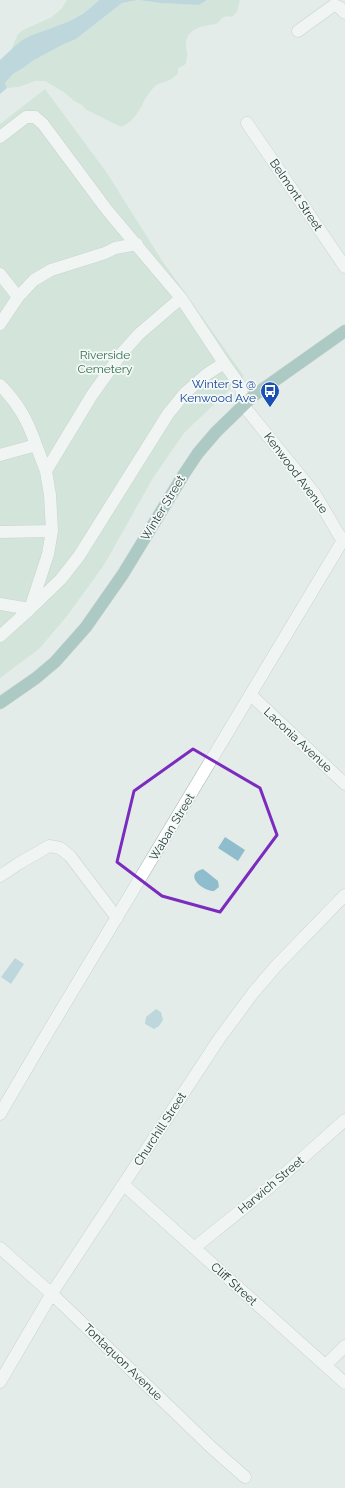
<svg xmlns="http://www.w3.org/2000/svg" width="345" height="1488" viewBox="0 0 345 1488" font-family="Raleway,sans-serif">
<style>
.green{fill:#bedbc9}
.water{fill:#90bdcd}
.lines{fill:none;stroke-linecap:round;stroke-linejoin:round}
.minor-casing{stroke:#a6b4b0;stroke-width:13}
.major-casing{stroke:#c2c8c7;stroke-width:13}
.minor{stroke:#fff;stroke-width:12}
.major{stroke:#6b9e96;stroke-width:12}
.marked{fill:none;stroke:#7b2cbf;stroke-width:3;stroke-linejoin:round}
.labels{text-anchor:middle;stroke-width:3.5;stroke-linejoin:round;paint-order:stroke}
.street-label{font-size:12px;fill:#243c38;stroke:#f4f9f7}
.park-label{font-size:12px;fill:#317050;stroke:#f4f9f7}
.transit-label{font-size:12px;fill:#164399;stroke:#f4f9f7;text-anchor:end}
</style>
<rect width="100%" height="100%" fill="#e3ece9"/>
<!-- green -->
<path class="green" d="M67,0h32l-9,9 -28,16 -37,14 -14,11 7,-16 5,-4 29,-13 10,-9z
M138,0l22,3 39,2 8,-5h33l-3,12 -5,5c-11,-2 -8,1 -16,7 -13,2 -30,4 -30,21 0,5 0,1 1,6 1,4 -1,9 -1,13l-8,4v6c-3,2 -7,6 -11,7 -2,1 -6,2 -9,3 -17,12 -16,35 -37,43l-34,-17 -5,-5 -8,-4 -9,-8 -20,-12h-10l-16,6 -12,1 -2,-5 8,-9 10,-6 11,-8 30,-16 12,-5 46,-36z
M45,89l62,84 54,86 83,117 -60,57 -31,45 -49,87 -37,51 -28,33 -39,29v-554z"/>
<!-- water -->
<path class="water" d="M99,0h108l-8,5 -39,-2 -22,-3 -16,3 -46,36 -12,5 -30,16 -11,8 -10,6 -8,9 2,5 -7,6v-34c8,-7 17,-17 26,-22 27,-12 51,-15 73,-38z
M225,837l20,13 -7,11 -20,-13z
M203,869l15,12 1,6 -5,4c-12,0 -31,-17 -11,-22z
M15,958l9,6 -13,20 -10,-7z
M156,1009l5,3 2,8 -4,6 -5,3 -9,-5 1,-7z"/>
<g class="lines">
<defs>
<path id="minor" d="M298,31l36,-26 5,2 6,6
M247,123l98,144
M0,137l26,-20h9l8,7 64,86 74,88 43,65 -17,11 -22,19 -17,21 -89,142 -18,23 -31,30 -30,-5
M0,274l18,23
M0,324l18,-27 16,-17 17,-10 54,-17 10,-5 22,-4
M224,363l17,24 2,18 72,89 24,41 6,7
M0,385c18,18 28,36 36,60
M0,455l36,-10 10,26 46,-76 30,-42 17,-19 42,-36
M46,471l4,24 2,36
M0,532l52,-1 -4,23 -18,55 -30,27
M251,695l94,89
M0,876l18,-12 31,-18 11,2 10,8 47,62
M0,1114l45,-77 298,-497
M124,1185l221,198
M0,1248l52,46 160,154 33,29
M194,1248l77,-62 74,-66
M326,1365l19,-19
M0,1382l52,-89 167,-254 34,-46 24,-28 68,-70"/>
<path id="major" d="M0,703l36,-25 19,-16 31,-35 37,-53 61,-100 14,-21 18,-21 37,-36 92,-65"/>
</defs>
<!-- minor casing -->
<use href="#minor" class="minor-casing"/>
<!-- major casing -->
<use href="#major" class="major-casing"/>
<!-- minor -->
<use href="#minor" class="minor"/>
<!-- major -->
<use href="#major" class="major"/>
</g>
<!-- marked area -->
<path d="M0 0H345V1488H0ZM193,749l67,39 17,47 -57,77 -58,-16 -45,-34 17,-71z" fill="#e3ece9" fill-opacity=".55" fill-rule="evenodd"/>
<path class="marked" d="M193,749l67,39 17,47 -57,77 -58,-16 -45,-34 17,-71z"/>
<!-- icons -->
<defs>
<symbol id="bus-pin" viewBox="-11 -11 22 30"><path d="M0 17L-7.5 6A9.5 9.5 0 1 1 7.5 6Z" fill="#1a4fb4" stroke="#f4f9f7"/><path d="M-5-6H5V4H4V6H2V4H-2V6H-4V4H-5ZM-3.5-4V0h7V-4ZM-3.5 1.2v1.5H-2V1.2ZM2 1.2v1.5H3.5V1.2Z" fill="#fff"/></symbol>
</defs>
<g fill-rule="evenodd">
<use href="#bus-pin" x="259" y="380" width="22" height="30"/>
</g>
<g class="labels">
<!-- street labels -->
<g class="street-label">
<text transform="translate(296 195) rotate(56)" y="4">Belmont Street</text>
<text transform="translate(296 473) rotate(53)" y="4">Kenwood Avenue</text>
<text transform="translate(163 508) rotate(-59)" y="4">Winter Street</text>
<text transform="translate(298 740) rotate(43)" y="4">Laconia Avenue</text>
<text transform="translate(172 827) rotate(-59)" y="4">Waban Street</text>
<text transform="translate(160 1129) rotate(-57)" y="4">Churchill Street</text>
<text transform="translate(271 1185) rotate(-40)" y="4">Harwich Street</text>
<text transform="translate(234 1284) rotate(42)" y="4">Cliff Street</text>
<text transform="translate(123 1362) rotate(44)" y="4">Tontaquon Avenue</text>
</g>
<!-- park labels -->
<g class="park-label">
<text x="105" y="359">Riverside<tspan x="105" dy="14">Cemetery</tspan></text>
</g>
<!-- transit labels -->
<g class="transit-label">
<text x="256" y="388">Winter St @<tspan x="256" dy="14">Kenwood Ave</tspan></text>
</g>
</g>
</svg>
